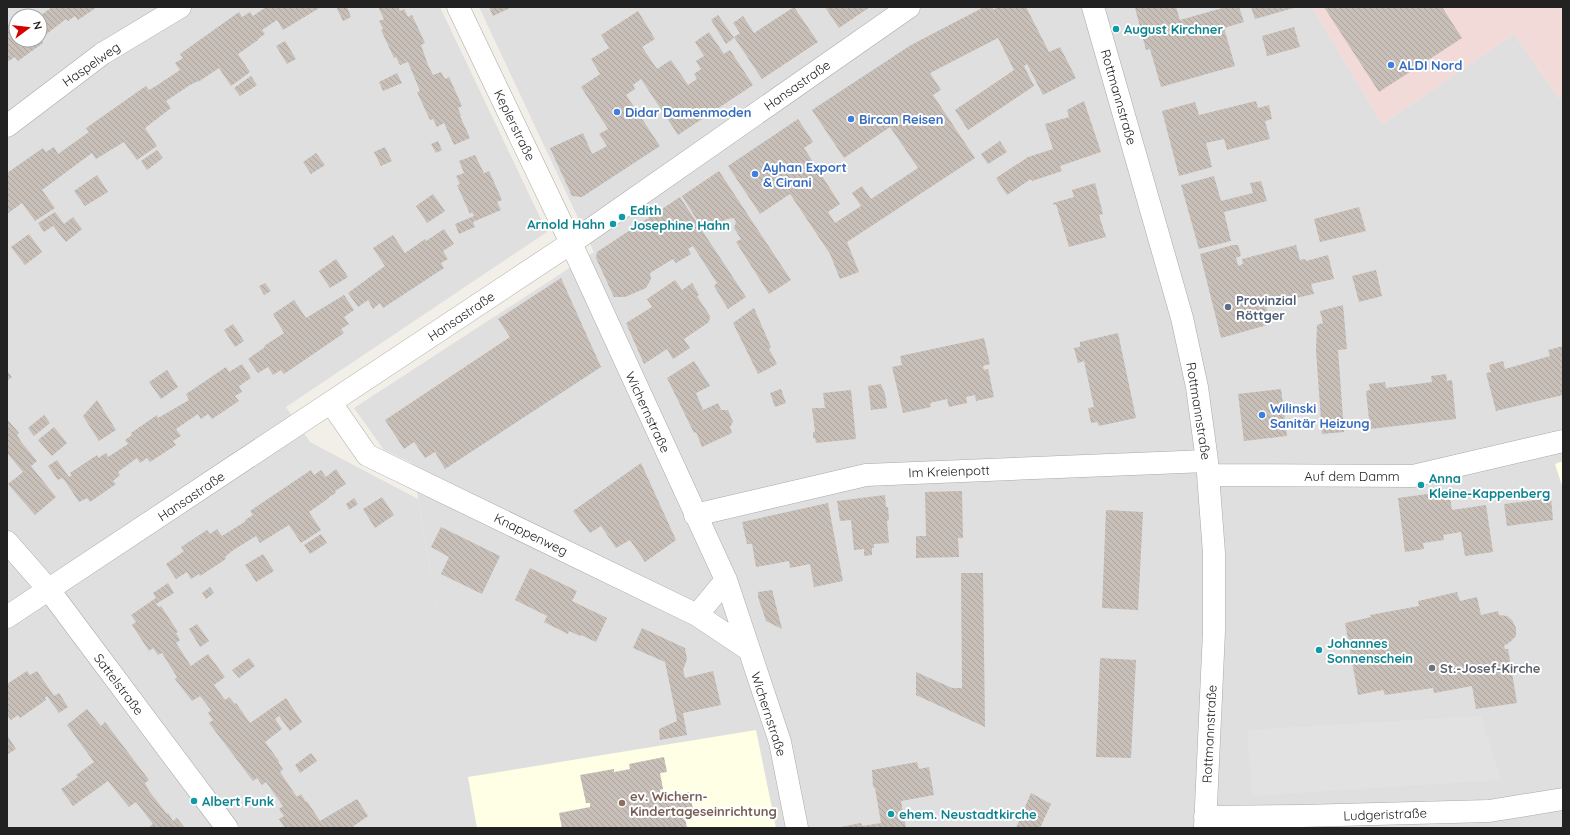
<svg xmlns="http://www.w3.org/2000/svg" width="1570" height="835" viewBox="0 0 1570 835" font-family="Quicksand,sans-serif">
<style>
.residential{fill:#e0dfdf;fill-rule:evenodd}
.commercial{fill:#f2dad9}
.education{fill:#ffffe5}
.parking{fill:#e2e2e2}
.building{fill:url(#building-back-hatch)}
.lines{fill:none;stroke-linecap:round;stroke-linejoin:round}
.minor-casing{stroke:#a9a9a9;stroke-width:23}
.minor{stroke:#fff;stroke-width:22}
.culture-dot{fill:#0f9aa8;stroke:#fff;stroke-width:1.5}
.shop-dot{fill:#3f7fe0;stroke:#fff;stroke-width:1.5}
.service-dot{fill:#5c6f8a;stroke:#fff;stroke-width:1.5}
.worship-dot{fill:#6b7280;stroke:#fff;stroke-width:1.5}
.education-dot{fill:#8d6e63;stroke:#fff;stroke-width:1.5}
.labels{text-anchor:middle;stroke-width:4;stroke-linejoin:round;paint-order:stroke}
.culture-label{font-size:13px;font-weight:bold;fill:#0d838f;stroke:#fff;text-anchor:start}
.street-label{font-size:13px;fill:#222;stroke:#fff}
.shop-label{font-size:13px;font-weight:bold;fill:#366cbe;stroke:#fff;text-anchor:start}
.service-label{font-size:13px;font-weight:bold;fill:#4e5e75;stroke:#fff;text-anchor:start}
.worship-label{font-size:13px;font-weight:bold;fill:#5b616d;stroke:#fff;text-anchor:start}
.education-label{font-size:13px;font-weight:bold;fill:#785e54;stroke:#fff;text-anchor:start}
</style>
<defs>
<pattern id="building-back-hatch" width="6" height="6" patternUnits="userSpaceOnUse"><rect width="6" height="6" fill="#c7bfb8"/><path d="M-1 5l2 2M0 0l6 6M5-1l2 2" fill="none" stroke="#aba49e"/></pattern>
</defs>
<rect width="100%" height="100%" fill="#f2efe9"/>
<!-- residential -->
<path class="residential" d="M7,7h433l107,225 -261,175 24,35 108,57 31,177 -37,-213 -28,-13 -30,-42 240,-156 -115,-245h833l70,117 132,-90 45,64 4,-3v733h-1556zM16,16h24v24h-24z"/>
<!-- commercial -->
<path class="commercial" d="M1312,7h251v88l-4,3 -45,-64 -132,90z"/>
<!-- education -->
<path class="education" d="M1563,461v28l-8,-25z
M756,730l20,98h-299l-9,-51z"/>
<!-- parking -->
<path class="parking" d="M1481,716l20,64 -249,16 -5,-66z"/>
<!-- building -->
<path class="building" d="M52,7h45l-19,13 -3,-4 -7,5 -2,-2 -26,20v-23z
M266,7h55l-38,23 -6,-10 -15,10 3,4 -7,5v1l-20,14 12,18 -19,14 -12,-18 -21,14v-1l-8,4 -24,16 5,7 -26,20 12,18 -20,14 -13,-18 -28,17 -4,-6 -50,37 13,18 -20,13 -13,-18 -15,11v-41l36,-25 3,4 8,-5 4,7 31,-22 -3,-4 47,-33 13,-9 3,4 7,-4 24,-16 -5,-7 8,-5 -3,-4 59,-42 3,5 8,-5 3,4z
M336,7h11l4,10 -8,4z
M378,7h20l2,4 4,-2 4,8 4,-2 13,28 -4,2 7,20 5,10 8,-3 4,7 4,-2 13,29 -4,2 3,8h-1l10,22 -16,7 -10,-22 -7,4 -4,-8 -3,1 -13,-28 3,-1 -12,-29 -8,3 -4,-8 -2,1 -13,-28 2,-1 -4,-8 5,-2z
M489,7h23l-19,9z
M794,7l24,35 -56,37 -28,-42 6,-4 -7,-10 10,-7 11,17z
M825,7h45l-31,21z
M984,7h8l1,3 5,-3h28l23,45 11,-5 16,31 -33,17 -16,-31 -3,2 10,20 -66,44 -13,-20 59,-40 -16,-32 -68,35 11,17 -8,5 42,63 -128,84 12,30 -19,7 -10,-25 -40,-60 -30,20 -32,-48 70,-47 15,23 -9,6 36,56 -12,8 7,11 26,-17 -9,-13 10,-7 9,13 47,-31 -28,-41 -46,31 -32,-48 99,-65z
M1139,7h37l4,13 46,-13h13l5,15 -20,6 11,38 -74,21 -11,-38 -4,1 -11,-42z
M1251,7h46l-42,12z
M1324,7h118l20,31 -83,54z
M638,11l17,28 -13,8 15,22 14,-9 17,25 9,-6 -3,-5 7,-5 -5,-8 8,-5 -9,-14 14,-10 15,22 6,-4 23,35 -75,50 -37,-56 -8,6 2,4 -9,6 34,51 -78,51 -10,-1 -22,-48 33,-15 9,21 15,-8 -8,-12 9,-5 -27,-42 19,-13 -9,-15 18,-11 -8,-13z
M32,12l3,4h-9z
M718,15l16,23 -8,6 -15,-24z
M16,19v21h25l2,3 -25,18 -3,-4 -8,5v-36z
M1294,27l6,20 -33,9 -5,-20z
M285,41l11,18 -9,5 -11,-18z
M397,73l5,10 -19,8 -4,-9z
M251,76l6,9 -17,11 -6,-8z
M1084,101l17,51 -41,14 2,5 -30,10 -1,-2 -24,16 -11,-17 32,-21 25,-8 -8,-25 24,-7 -2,-7z
M1256,101l2,7 11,-3 3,14 -7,2 5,18 -43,11 -3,-11 -18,4 6,24 -33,9 -17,-65 33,-9 4,13z
M438,141l4,9 -6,3 -5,-9z
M1000,141l7,11 -19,12 -7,-10z
M385,147l7,14 -11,5 -7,-14z
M157,150l6,8 -16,12 -6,-9z
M316,153l9,12 -14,9 -8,-12z
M475,155l9,18 5,-2 13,29 -5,2 4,8 -28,12 2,5 -16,7 -4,-10 19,-8 -2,-4 -2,2 -13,-29 3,-1 -4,-8 8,-3 -5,-12z
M719,171l72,109 -22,14 -33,-52 5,-3 -7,-11 2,-6 -2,-4 -7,1 -23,12 -22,-35z
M97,175l11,17 -23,14 -11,-15z
M1214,176l7,25 32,-8 -3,-10 11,-2 6,20 -43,11 7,29 -32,8 -18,-64z
M1095,183l8,31 -4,1 7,22 -37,10 -13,-43 -3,1v-2l21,-6 -2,-7z
M433,194l12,17 -18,12 -11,-17z
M680,197l66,100 -18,12 -14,-23 3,-3 -24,-37 -5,3 3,5 -15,9 -3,-4 -23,14 1,6 -5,9 -21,9h-11l-18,-39 1,-6z
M1359,207l7,24 -46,11 -6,-23z
M55,212l9,12 9,-7 9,12 -16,13 -13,-16 -9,6 -6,-9z
M444,229l10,15 -11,7 5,8 -7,4 3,5 -61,40 -3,-5 -7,6 -5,-9 -10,7 -10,-14 37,-27 -12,-18 20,-13 12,18 20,-14 1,2z
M29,234l13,18 -17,13 -14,-18z
M1233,245h5l3,10 -2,2h-3l2,9 5,-2 -1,-5 54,-14 4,15 5,-1 1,2 22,-6 6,24 -23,5 3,10 -41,9 -1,-3 -7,2 6,22 -50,14 -21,-84z
M336,259l12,18 -18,11 -11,-17z
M1376,270l6,26 -23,6 -7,-26z
M561,278l40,89 -156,102 -10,-17 -10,6 -11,-16 -10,7 -19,-29 125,-83 -12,-18z
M675,280l7,10 10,-7 7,12 -2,1 13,20 -1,6 -25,17 6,9 -17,11 -6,-10 -23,15 -18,-41 26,-16 -5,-8z
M265,283l6,8 -7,4 -5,-9z
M344,295l10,15 -10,7 5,7 -8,5 3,4 -60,41 -3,-4 -8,5 -5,-8 -10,6 -10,-14 17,-12 -1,-1 20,-13 -11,-19 21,-14 12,18z
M1343,305l4,44 -9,1 6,82 -22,2 -6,-83 1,-26 6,-2 -3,-12z
M754,308l17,39 -2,2 8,15 -19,10 -25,-51z
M233,324l11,17 -9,6 -11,-17z
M1118,333l18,85 -37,8 -2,-4 -6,1 -3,-15 6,-1 -10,-46 -6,2 -4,-15 6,-1v-5z
M984,338l6,26 -7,2 1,4 4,-1 6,28 -18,4 -1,-6 -9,2 1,6 -18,4 -2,-8 -17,4 1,4 -28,6 -11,-46 10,-2 -2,-9z
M1563,346v49l-67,16 -10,-38 5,-1 -2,-7 14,-4 2,8 45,-13 -2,-6z
M694,361l16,25 -14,7 7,17 15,-7 3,7h7l5,12 -3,5 2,6 -30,14 -6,-15 -2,1 -27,-55z
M242,364l9,14 -12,8 3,6 -7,4 4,5 -27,18 -4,-5 -7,5 -3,-5 -22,15 5,7 -8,5 3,4 -26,17 -3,-4 -7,5 -3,-5 -19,14 2,3 -7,6 3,3 -26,18 -3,-4 -8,4 -14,-21 -3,-3 -4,2 -10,-14 9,-6 12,17 3,-2 -2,-2 27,-18 1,3 8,-5 2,4 20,-13 -3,-4 7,-5 -1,-2 26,-18 1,3 31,-18 -3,-6 40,-27 3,5z
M167,370l11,17 -17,12 -12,-17z
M7,371l5,6 -5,4z
M1446,374l1,7 5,-1 4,39 -86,10 -4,-38 4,-1 -1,-6 16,-2 1,6 46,-6 -1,-6z
M881,384l4,10 2,14 -16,2 -3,-24z
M781,389l5,14 -11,4 -5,-14z
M1281,389l6,47 -43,5 -6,-47z
M851,390l5,49 -40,4 -1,-5h-2v-6h2l-3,-24h13l-2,-15z
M97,400l19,30 -17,11 -16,-25z
M44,415l6,8 -16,13 -6,-8z
M7,419l12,14 -2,2 5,8 15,18 -6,5 25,31 -21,18 -27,-31 15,-12 -15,-18 -1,1z
M54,427l13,16 -15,13 -14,-16z
M641,463l35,77 -31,22 -15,-22 -14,8 -15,-22 -11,7 -17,-22z
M336,469l10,15 -11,7 1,2 -7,4v1l-20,14 12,18 -20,13 -12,-18 -29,18 -4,-7 -24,15 -7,6 1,2 -26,17 -1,-2 -8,5 -4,-7 -11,7 -10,-15 18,-13 -3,-4 26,-17 3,4 7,-5 5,7 24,-15 -1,-1 8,-5 -3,-4 61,-41 3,5 7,-5 5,7z
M962,491l1,47h-5l1,19 -43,1v-22h10l-1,-44z
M1449,491l3,19 34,-5 7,47 -28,4 -4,-24 -18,3 1,5 -21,3 1,6 -19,3 -7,-54z
M885,495l1,12h2l1,13 -2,1 2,22 -15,1v4h-2v7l-8,1v-7l-10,1 -3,-30 -11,1 -3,-20z
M382,497l12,18 -19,13 -12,-19z
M354,498l4,6 -9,6 -3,-6z
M1551,498l2,22 -46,6 -3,-22z
M828,503l15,78 -29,6 -4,-23 -20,4 -1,-7 -33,6 -4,-23h-5l-5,-22z
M1106,510l37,2 -5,98 -36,-2z
M441,527l59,29 -18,38 -41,-20 8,-17 -18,-10z
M321,534l6,9 -17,11 -6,-9z
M263,554l11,17 -18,11 -11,-17z
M530,568l47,23 -5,10 35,17 -11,24 -15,-7 -1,1 -11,-5 -1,3 -24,-12 3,-6 -32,-16z
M961,573h22l2,154 -69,-32v-23l36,16h10z
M168,583l6,10 -18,11 3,3 2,-1 17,26 -2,1 4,7 -4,3 15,23 17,-12 17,23 -11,8 11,15 4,-3 6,7 1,-1 14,20 36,-25 16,24 -12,9 -11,-15 -4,3 7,10 -17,13 14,19 -1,1 5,7 -3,3 17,25 4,-3 5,8 1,-1 13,20 37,-22 11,17 -17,12h-66l-6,-9 5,-3 -5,-7 4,-3 -17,-24 -4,3 -5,-7 -4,3 -44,-58 4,-3 -5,-7 3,-3 -11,-14 -8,5 -17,-22 2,-2 -15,-24 -4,2 -5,-7 -4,3 -17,-26 4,-3 -5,-7 25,-17 -3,-5z
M210,587l4,6 -8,6 -4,-6z
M772,590l10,39 -16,-8 -8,-24v-5z
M1457,592l3,9 17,-4 4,18 17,-4 1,4 8,1 5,4 4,8v8l-6,6 -6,4 1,3h3l9,54 -41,6 -4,-23 -38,7 -1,-5 -48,7 -2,-5 -25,5 -13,-72 26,-6 -1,-2 49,-9 -1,-5z
M197,624l12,17 -9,6 -11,-18z
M642,628l43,20 2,11 -4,11 2,8 28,-7 8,34 -38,8 4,22 -27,5 -1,-11 18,-8 -1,-6 -11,-53 -32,-14z
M249,658l6,8 -16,12 -7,-8z
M1100,658l36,2 -5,98 -35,-1z
M27,671l3,4 7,-4 17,25 5,-3 9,14 -9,6 -12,-17 -2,2 1,2 -26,18 -2,-3 -7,5 -3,-4 -1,1v-33z
M87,709l14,17 4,-4 44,58 -4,3 4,8 18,23 1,-1 5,8 4,-3 8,10h-37l5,-4 -17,-22 -7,5 -21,-26 -35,25 -12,-17 17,-12 -2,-2 18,-13 -27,-37z
M7,735l9,14 -8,5 -1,-1z
M311,753l6,8 -17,12 -5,-8z
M664,757l3,15 -7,1 3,16 -3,1 1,8 29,-6 4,24 -9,2 2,10h-125l-3,-15 31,-6v-4h-4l-6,-28 34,-6v3l16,-3 -1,-5z
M917,762l2,7 10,-2 5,28 -33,6 5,27h-64l-1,-1 20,-4 1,3 19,-3 -6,-35 -2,-1 -1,-17z
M1031,793l20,11 -11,24h-24z"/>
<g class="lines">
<defs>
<path id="minor" d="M458,7l113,236 155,337 54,162 17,86
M1093,7l89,311 15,69 10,74 7,92v78l-9,197
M7,126l95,-72 78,-47
M331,403l36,52 330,160 51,34
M1209,475l204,1 150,-35
M695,515l171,-40 341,-14
M7,542l42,48 178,238
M697,615l29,-35
M7,617l564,-374 338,-236
M1205,817l96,-1 188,-5 74,-12"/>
</defs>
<!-- minor casing -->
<use href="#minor" class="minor-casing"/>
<!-- minor -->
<use href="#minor" class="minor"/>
</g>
<!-- markers -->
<g class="culture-dot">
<circle cx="1116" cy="29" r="4"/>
<circle cx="622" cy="217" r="4"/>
<circle cx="613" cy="224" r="4"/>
<circle cx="1421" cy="485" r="4"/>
<circle cx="1319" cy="650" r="4"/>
<circle cx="194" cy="801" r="4"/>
<circle cx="891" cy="814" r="4"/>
</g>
<g class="shop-dot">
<circle cx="1391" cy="65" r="4"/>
<circle cx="617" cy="112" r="4"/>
<circle cx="851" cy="119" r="4"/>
<circle cx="755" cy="174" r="4"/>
<circle cx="1262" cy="415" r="4"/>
</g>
<circle class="service-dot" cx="1228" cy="307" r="4"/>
<circle class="worship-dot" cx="1432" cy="668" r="4"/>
<circle class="education-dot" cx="622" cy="803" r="4"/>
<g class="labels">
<!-- culture labels -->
<g class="culture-label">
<text x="1124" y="34">August Kirchner</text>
<text x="630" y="215">Edith<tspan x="630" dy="15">Josephine Hahn</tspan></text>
<text x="605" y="229" text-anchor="end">Arnold Hahn</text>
<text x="1429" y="483">Anna<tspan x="1429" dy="15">Kleine-Kappenberg</tspan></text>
<text x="1327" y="648">Johannes<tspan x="1327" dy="15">Sonnenschein</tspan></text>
<text x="202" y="806">Albert Funk</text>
<text x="899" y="819">ehem. Neustadtkirche</text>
</g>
<!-- street labels -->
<g class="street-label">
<text transform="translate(91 64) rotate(-35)" y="5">Haspelweg</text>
<text transform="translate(797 85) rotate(-35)" y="5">Hansastraße</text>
<text transform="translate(1119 97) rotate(74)" y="5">Rottmannstraße</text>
<text transform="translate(515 125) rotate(64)" y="5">Keplerstraße</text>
<text transform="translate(461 316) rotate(-34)" y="5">Hansastraße</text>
<text transform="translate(1199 411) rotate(81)" y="5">Rottmannstraße</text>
<text transform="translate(648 412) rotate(65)" y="5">Wichernstraße</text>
<text transform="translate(949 471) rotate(-2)" y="5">Im Kreienpott</text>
<text x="1352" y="481">Auf dem Damm</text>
<text transform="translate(191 496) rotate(-34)" y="5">Hansastraße</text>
<text transform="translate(531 534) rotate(26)" y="5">Knappenweg</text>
<text transform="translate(119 684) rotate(53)" y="5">Sattelstraße</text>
<text transform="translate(769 714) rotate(72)" y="5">Wichernstraße</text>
<text transform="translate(1209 734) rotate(-87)" y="5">Rottmannstraße</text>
<text transform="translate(1385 814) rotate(-2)" y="5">Ludgeristraße</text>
</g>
<!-- shop labels -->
<g class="shop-label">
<text x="1399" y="70">ALDI Nord</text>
<text x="625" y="117">Didar Damenmoden</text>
<text x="859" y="124">Bircan Reisen</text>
<text x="763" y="172">Ayhan Export<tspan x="763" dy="15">&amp; Cirani</tspan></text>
<text x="1270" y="413">Wilinski<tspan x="1270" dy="15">Sanitär Heizung</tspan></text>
</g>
<!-- service labels -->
<g class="service-label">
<text x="1236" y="305">Provinzial<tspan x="1236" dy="15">Röttger</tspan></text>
</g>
<!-- worship labels -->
<g class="worship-label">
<text x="1440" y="673">St.-Josef-Kirche</text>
</g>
<!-- education labels -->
<g class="education-label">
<text x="630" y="801">ev. Wichern-<tspan x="630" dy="15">Kindertageseinrichtung</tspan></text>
</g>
</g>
<!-- border -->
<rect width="1570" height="835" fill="none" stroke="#222222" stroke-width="16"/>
<!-- north arrow -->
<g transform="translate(28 28) rotate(75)"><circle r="19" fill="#ffffff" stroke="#a7a7a7"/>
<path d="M0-3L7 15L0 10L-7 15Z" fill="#d40000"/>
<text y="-6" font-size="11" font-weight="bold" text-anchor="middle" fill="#222222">N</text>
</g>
</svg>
